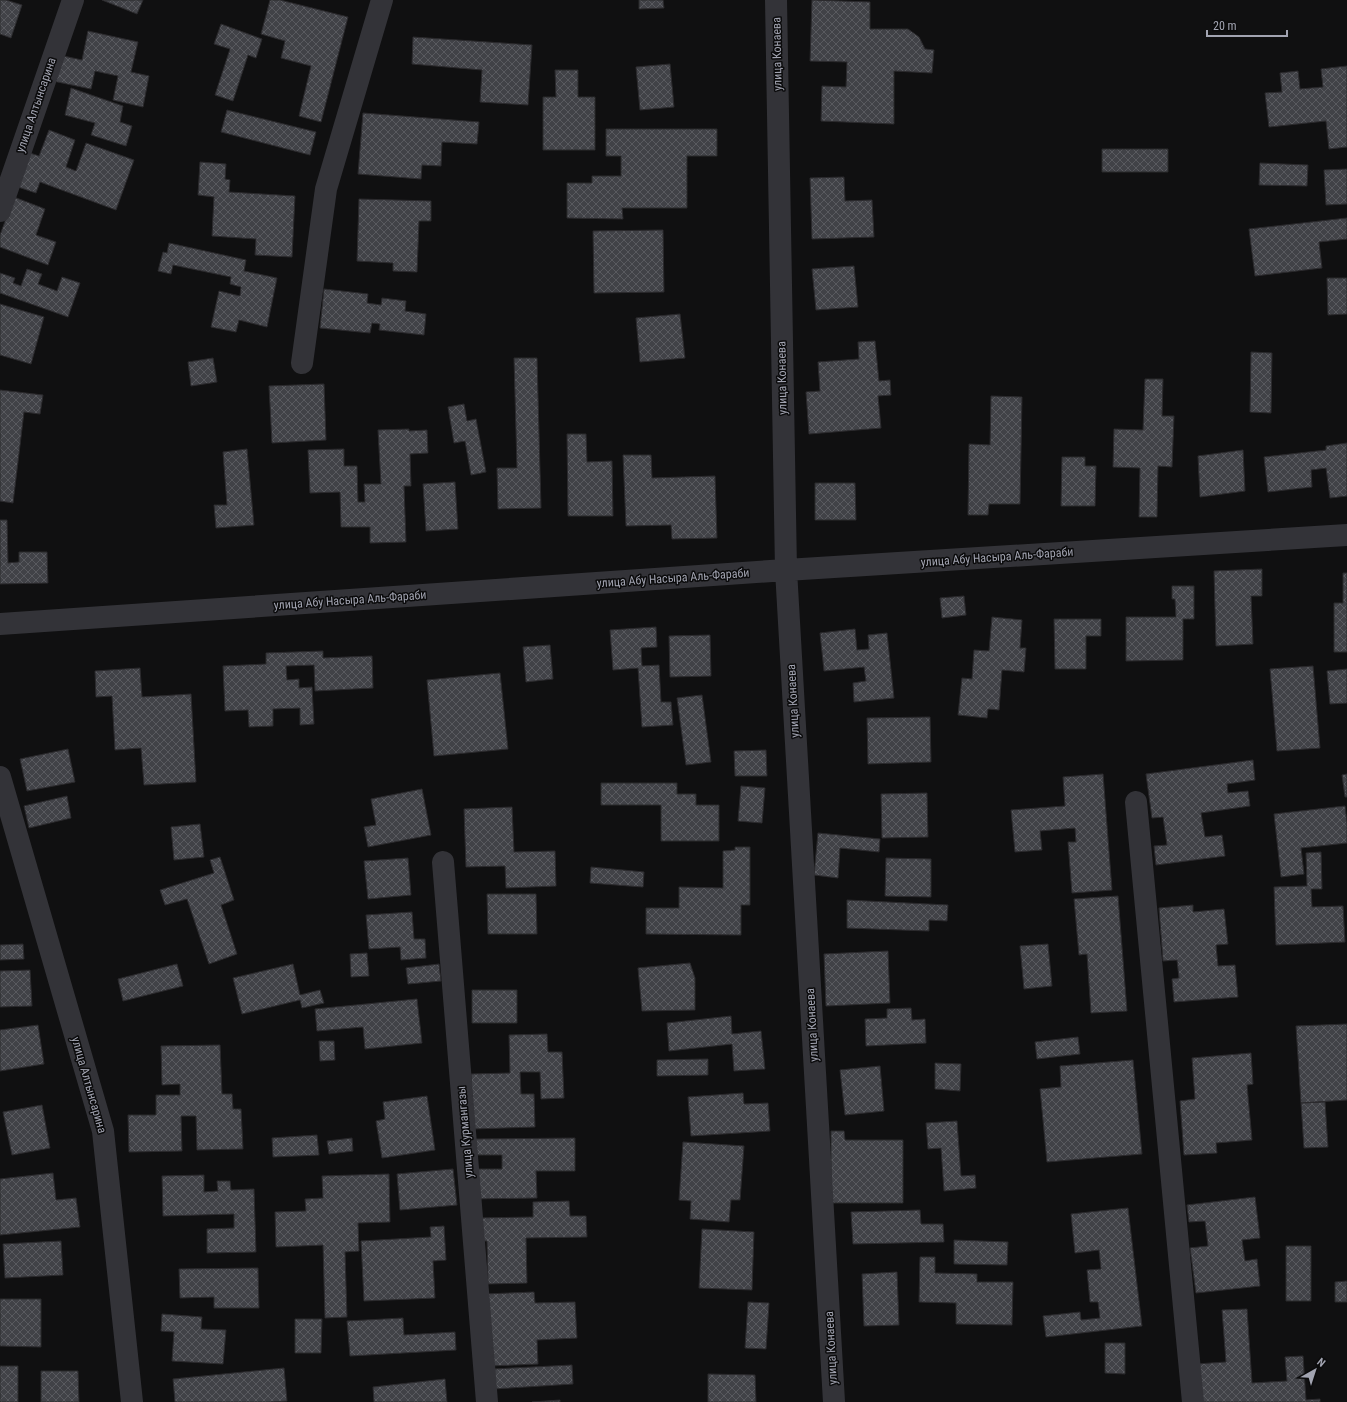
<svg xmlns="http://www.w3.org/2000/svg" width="1347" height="1402" viewBox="0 0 1347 1402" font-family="'Roboto Condensed',sans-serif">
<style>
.building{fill:url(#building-cross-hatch);stroke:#2b2a2d}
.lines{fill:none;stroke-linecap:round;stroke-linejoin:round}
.minor{stroke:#333338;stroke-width:22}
.labels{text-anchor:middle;stroke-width:3;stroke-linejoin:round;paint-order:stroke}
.street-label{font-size:12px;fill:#a2a4b1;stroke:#0b0b0c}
</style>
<defs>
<pattern id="building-cross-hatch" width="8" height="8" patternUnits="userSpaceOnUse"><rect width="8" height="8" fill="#414247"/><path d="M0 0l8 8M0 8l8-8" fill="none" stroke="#595a5f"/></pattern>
</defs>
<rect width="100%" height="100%" fill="#101011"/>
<!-- building -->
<path class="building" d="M0,0h6l16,5 -11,33 -11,-4z
M102,0h41l-6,14z
M270,0h10l68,17 -27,105 -22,-6 12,-50 -30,-8 4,-17 -24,-7z
M639,0h24l1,8 -25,1z
M812,0l58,2v27h38l11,8 6,12 9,1 -2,23 -38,-2v53l-73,-3 1,-35 24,1 1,-25 -37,-1z
M221,24l41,15 -6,19 -8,-3 -15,46 -18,-6 15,-46 -16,-5z
M88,31l50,11 -7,30 18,4 -6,31 -30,-7 5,-24 -23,-5 -4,18 -38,-8 6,-26 23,5z
M413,37l119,8 -4,60 -48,-3 2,-32 -70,-6z
M670,64l4,43 -34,3 -4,-43z
M1347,66v81l-18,2 -3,-28 -57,6 -4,-34 17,-1 -2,-19 18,-2 2,18 23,-2 -2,-18z
M555,70h23v27h17v53h-52v-53h13z
M71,88l52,18 -3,16 12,4 -6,20 -35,-11 4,-12 -30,-8z
M227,110l89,22 -6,23 -89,-23z
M363,113l116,9 -2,22 -35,-2 -1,24 -19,-1 -1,14 -63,-5z
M606,129h111v27h-30v52h-65l1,11 -56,-1v-35h25v-7h29v-20h-15z
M49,130l26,10 -9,27 10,4 10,-28 48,17 -18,50 -76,-28 -4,11 -24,-8 12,-34 15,5z
M1102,149h66v23h-66z
M200,162l26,2 -1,15 5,1 -1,12 66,4 -3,61 -37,-2 1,-16 -44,-3 2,-39 -16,-2z
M1260,163l48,2 -1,21 -48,-1z
M1347,169v35l-21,1 -2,-35z
M844,177l1,24 27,-1 2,37 -62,2 -2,-61z
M14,197l31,12 -9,26 20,7 -8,23 -48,-18v-12z
M359,199l72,2v20h-12l-2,51 -24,-1v-8l-36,-2z
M1347,218v21l-28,3 3,26 -67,8 -6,-47z
M663,230l1,62 -70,1 -1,-62z
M169,243l77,17 -2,11 33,7 -10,49 -28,-7 -3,12 -25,-5 8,-36 21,5 1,-9 -11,-3 1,-7 -58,-12 -2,9 -13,-3 5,-19 4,1z
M854,266l4,41 -42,3 -4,-41z
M27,269l15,5 -4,10 19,7 5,-14 18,6 -12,34 -68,-24v-20l15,5 -2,5 8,3z
M1327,278h20v36l-19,1z
M324,289l44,5 -1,9 14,2 1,-7 24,3 -1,10 21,3 -2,21 -45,-5 1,-6 -8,-1 -2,10 -50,-5z
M0,304l44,13 -13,47 -31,-9z
M680,314l5,44 -45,4 -4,-44z
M875,341l4,40 11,-1 1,15 -13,1 3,32 -72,6 -3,-42 14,-1 -2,-29 41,-3 -1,-17z
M1251,352l21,1 -1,60 -21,-1z
M213,358l4,24 -26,4 -3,-24z
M514,358h23l4,150 -43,1 -1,-41h20z
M1145,379h18l-1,37h12l-2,51 -14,-1 -1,51h-18l1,-49 -27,-1 1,-38 29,1z
M324,384l2,56 -54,3 -3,-57z
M0,390l43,5 -3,19 -16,-2 -11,91 -13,-2z
M991,396l31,1 -2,107h-31l-1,11h-20l1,-71 21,1z
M464,404l3,17 9,-2 10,53 -15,3 -6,-34 -11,2 -6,-36z
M409,429v2l18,-1 1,23 -18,1 1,32h-7l2,56 -36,1v-16h-29l-1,-35 -30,1 -2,-43 36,-1v17h13l1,36h7l-1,-18h17l-3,-54z
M567,434h19l1,28 25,-1 1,55h-45z
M1347,443v53l-17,2 -4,-30 -15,2 1,17 -44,5 -4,-35 62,-7v-4z
M247,449l7,76 -38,3 -2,-23h13l-4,-53z
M1243,450l2,41 -45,6 -2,-41z
M623,455h28l1,23 63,-2 2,62 -45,1 -1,-14 -45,1z
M1062,457h23v9h11l-1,40h-34z
M455,482l3,47 -32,2 -3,-47z
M815,483h40l1,37h-41z
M0,520h7l1,43 11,-1v-10h28l1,31 -48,1z
M1262,569v27h-11l2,48 -37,2 -2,-75z
M1343,573h4v79h-13v-49h9z
M1172,586h22v33h-11v41l-57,1v-44h50l-1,-18h-3z
M964,596l2,19 -24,3 -2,-20z
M992,617l30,3 -2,28h6l-2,24 -22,-2 -3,40 -11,-1 -1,9 -29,-3 4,-37 10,1 2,-29 15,1z
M1054,619h47v17h-15v33h-31z
M656,627l1,20 -16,1 1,18 17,-1 2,37h10l2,23 -31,2 -4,-59 -25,2 -3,-40z
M855,629l2,21 12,-1 -1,-14 19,-2 7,65 -40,4 -1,-19 13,-2 -2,-14 -40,4 -4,-38z
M710,635l1,41 -41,1 -1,-41z
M550,645l3,34 -27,3 -3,-35z
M323,651v7l49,-2 1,32 -58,3 -1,-26 -28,1 1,14 12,-1v9l13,-1 2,37 -14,1v-17l-27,1v17l-24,1 -1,-17 -23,1 -2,-45 43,-2v-11z
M1313,666l7,82 -43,3 -7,-82z
M140,668l2,29 49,-3 5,88 -52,3 -3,-37 -26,2 -3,-54 -16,1 -1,-26z
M1347,669v34l-17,1 -3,-33z
M500,673l8,76 -74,7 -7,-76z
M702,695l9,67 -25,3 -9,-67z
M930,717l1,45 -63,2 -1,-46z
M68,749l7,33 -48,9 -7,-32z
M766,750l1,26h-32l-1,-25z
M1253,760l2,20 -28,4 1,9 20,-2 2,15 -49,7 4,24 17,-2 3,21 -69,9 -2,-19 13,-1 -4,-28 -11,1 -6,-44z
M1103,774l9,116 -40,3 -4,-51h8l-1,-14 -35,3 2,19 -27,2 -4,-42 54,-4 -2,-29z
M1347,774v23h-2l-3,-22z
M601,783h76v11h19v11h23v36h-58v-36h-60z
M741,786l24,2 -3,35 -24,-2z
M422,789l9,46 -63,12 -4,-20 12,-2 -5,-26z
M927,793l1,44 -46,1 -1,-44z
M67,796l4,22 -42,10 -5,-22z
M1345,806l2,17v20l-46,5 3,26 -23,3 -7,-63z
M512,807l2,45 41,-1 1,35 -50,2 -1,-22 -39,1 -2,-58z
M200,824l4,33 -30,3 -3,-33z
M818,833l62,6 -1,13 -39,-4 -2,30 -24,-3z
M735,847h15v58h-9v30l-95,-1v-26h33v-21l44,1v-37l12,-1z
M1321,852l1,37h-11l1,18 31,-1 2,36 -69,3 -2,-58 33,-1 -1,-33z
M220,857l14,43 -13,5 16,49 -28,10 -22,-65 -22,6 -5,-15 54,-17 -4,-13z
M408,858l3,37 -43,4 -4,-38z
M886,858l45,1v38l-46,-1z
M591,867l53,5 -1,15 -53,-4z
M487,894h49l1,40h-49z
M1118,896l9,115 -36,2 -4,-59 -8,1 -5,-56z
M847,900l101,5 -1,16 -18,-1v11l-82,-3z
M1193,905v7l31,-3 4,35 -12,1 2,21 17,-1 3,32 -64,5 -2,-23 7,-1 -2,-18 -14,1 -4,-53z
M412,912l2,27h11l1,19 -25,2 -1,-13 -31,2 -3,-34z
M23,944l1,15 -24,1v-15z
M1048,944l4,42 -28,3 -4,-43z
M888,951l2,52 -64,3 -2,-52z
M367,953l2,23 -18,1 -1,-23z
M690,963l5,15v32l-53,1 -4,-43z
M177,964l6,22 -60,15 -5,-22z
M293,964l7,31 20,-5 4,13 -22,5 -2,-8 -58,14 -9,-36z
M439,964l2,17 -33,3 -2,-16z
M30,970l2,36 -32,1v-36z
M472,990h45v33h-45z
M417,999l5,44 -57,6 -2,-22 -46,4 -2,-22z
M911,1008l1,12 13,-1 1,24 -60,3 -1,-27 22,-1v-9z
M731,1016l1,18 29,-3 4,38 -31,2 -2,-27 -63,7 -2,-28z
M1347,1024v76l-46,3 -5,-77z
M38,1025l6,39 -44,7v-41z
M547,1034l1,18h14l2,46 -23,1 -1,-27h-20l1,22h13l1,33 -62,2 -2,-55 39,-1 -1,-38z
M1078,1037l2,17 -43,5 -2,-17z
M319,1041h15l1,19 -15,1z
M220,1045l2,49h10l1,15h8l2,40 -46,1 -1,-34h-15l1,35 -53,1 -1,-37h28v-20h24v-11l-18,1 -1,-39z
M1251,1053l2,31 -6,1 5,55 -36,3 1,10 -33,2 -4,-54 15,-2 -3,-41z
M708,1059v16l-51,1v-16z
M1133,1060l9,94 -95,8 -7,-73 21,-2 -1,-21z
M935,1063l26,1 -1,27 -25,-2z
M880,1066l4,45 -39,4 -5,-45z
M743,1093l1,11 24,-1 2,28 -79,5 -3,-39z
M427,1096l8,54 -53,8 -6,-37 9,-2 -2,-17z
M1325,1102l3,45 -24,1 -3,-45z
M42,1105l8,43 -38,7 -9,-43z
M957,1121l4,55 14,-1 1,13 -32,3 -3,-43 -13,1 -2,-26z
M831,1131h13l1,9h58v63h-72z
M317,1135l2,20 -46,2 -1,-19z
M352,1138l1,13 -24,3 -2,-13z
M575,1138v33h-39l1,27 -65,1v-30h30v-14h-26v-16z
M683,1142l61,4 -4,54h-9l-2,22 -39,-3 1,-18 -12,-1z
M453,1169l4,36 -57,5 -3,-36z
M53,1173l3,27 20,-2 4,29 -80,8v-56z
M389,1174l1,48 -32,1 1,28 -14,1 2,65 -22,1 -2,-73 -47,2 -1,-35 31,-1 -1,-12 18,-1 -1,-22z
M204,1175v17l14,-1 -1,-10h13l1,9 23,-1 2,63 -49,1v-24l27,-1v-14l-71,2 -1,-40z
M1255,1197l5,41 -18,2 3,21 12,-2 3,27 -64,7 -6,-45 18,-2 -3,-25 -16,1 -2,-17z
M569,1201l1,15h16l1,21 -61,1 1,45 -39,1 -1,-43h-10l-1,-23 57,-1v-15z
M1128,1208l14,118 -96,11 -3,-21 37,-4 1,8 19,-2 -2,-16h-8l-3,-32 14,-1 -2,-19 -24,3 -4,-39z
M920,1210l1,14h22l1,18 -91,2 -2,-32z
M444,1226l2,34 -13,1 2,37 -71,3 -3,-60 70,-4 -1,-10z
M702,1229l52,3 -2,58 -53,-2z
M954,1240l54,2 -1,23 -53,-1z
M61,1241l2,34 -58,3 -2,-34z
M1286,1246h25v55h-25z
M920,1257h15v16l42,1v8h36l-1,43 -56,-1v-21l-37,-1z
M258,1268l1,40h-45v-11l-34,1 -1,-29z
M897,1272l2,53 -35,1 -2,-52z
M1347,1281v21h-12v-20z
M534,1292l1,11 40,-1 2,36 -40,2 1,24 -49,2 -4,-72z
M0,1299h41v48l-41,-1z
M748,1302l21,1 -3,46 -21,-1z
M1247,1309l5,74 35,-2 -2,-24 18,-1 3,44 14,-1v3h-121l-3,-38 30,-2 -4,-52z
M162,1314l40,3 -1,12 25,1 -3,34 -51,-3 2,-29 -13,-1z
M403,1318l1,17 51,-3 1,18 -106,6 -3,-35z
M295,1319h27l-1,34h-26z
M1105,1343h20v31l-20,-1z
M572,1365l1,19 -79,5 -1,-20z
M0,1366h18v36h-18z
M284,1368l3,33 -18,1h-94l-2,-23z
M41,1371h37l1,31h-38z
M708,1374l47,1 1,27h-48z
M445,1379l2,23h-73l-1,-15z
M560,1400v2h-28z"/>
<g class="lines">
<!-- minor -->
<path class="minor" d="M776,0l10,570 48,832
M0,211l73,-211
M302,363l24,-174 56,-189
M0,624l786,-54 561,-35
M0,777l103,354 29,271
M1136,802l57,600
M443,862l44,540"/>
</g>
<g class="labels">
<!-- street labels -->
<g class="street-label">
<text transform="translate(777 54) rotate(-91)" y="4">улица Конаева</text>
<text transform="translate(36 105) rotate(-71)" y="4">улица Алтынсарина</text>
<text transform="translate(782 378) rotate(-91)" y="4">улица Конаева</text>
<text transform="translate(997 557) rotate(-4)" y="4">улица Абу Насыра Аль-Фараби</text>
<text transform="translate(673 578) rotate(-4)" y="4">улица Абу Насыра Аль-Фараби</text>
<text transform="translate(350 600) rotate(-4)" y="4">улица Абу Насыра Аль-Фараби</text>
<text transform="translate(793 701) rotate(-93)" y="4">улица Конаева</text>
<text transform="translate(812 1025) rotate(-93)" y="4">улица Конаева</text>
<text transform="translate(89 1085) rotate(74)" y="4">улица Алтынсарина</text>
<text transform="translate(465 1132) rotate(-95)" y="4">улица Курмангазы</text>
<text transform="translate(831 1348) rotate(-93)" y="4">улица Конаева</text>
</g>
</g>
<!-- north arrow -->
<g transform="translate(1315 1370) rotate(39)" stroke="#0b0b0c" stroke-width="3" paint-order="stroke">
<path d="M0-3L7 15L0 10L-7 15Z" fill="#a2a4b1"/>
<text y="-6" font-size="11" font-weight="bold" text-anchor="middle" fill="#a2a4b1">N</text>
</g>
<!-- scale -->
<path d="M1207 30v6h80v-6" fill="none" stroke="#a2a4b1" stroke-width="2"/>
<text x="1213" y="30" font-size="12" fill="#a2a4b1" stroke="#0b0b0c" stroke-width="3" paint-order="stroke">20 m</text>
</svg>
